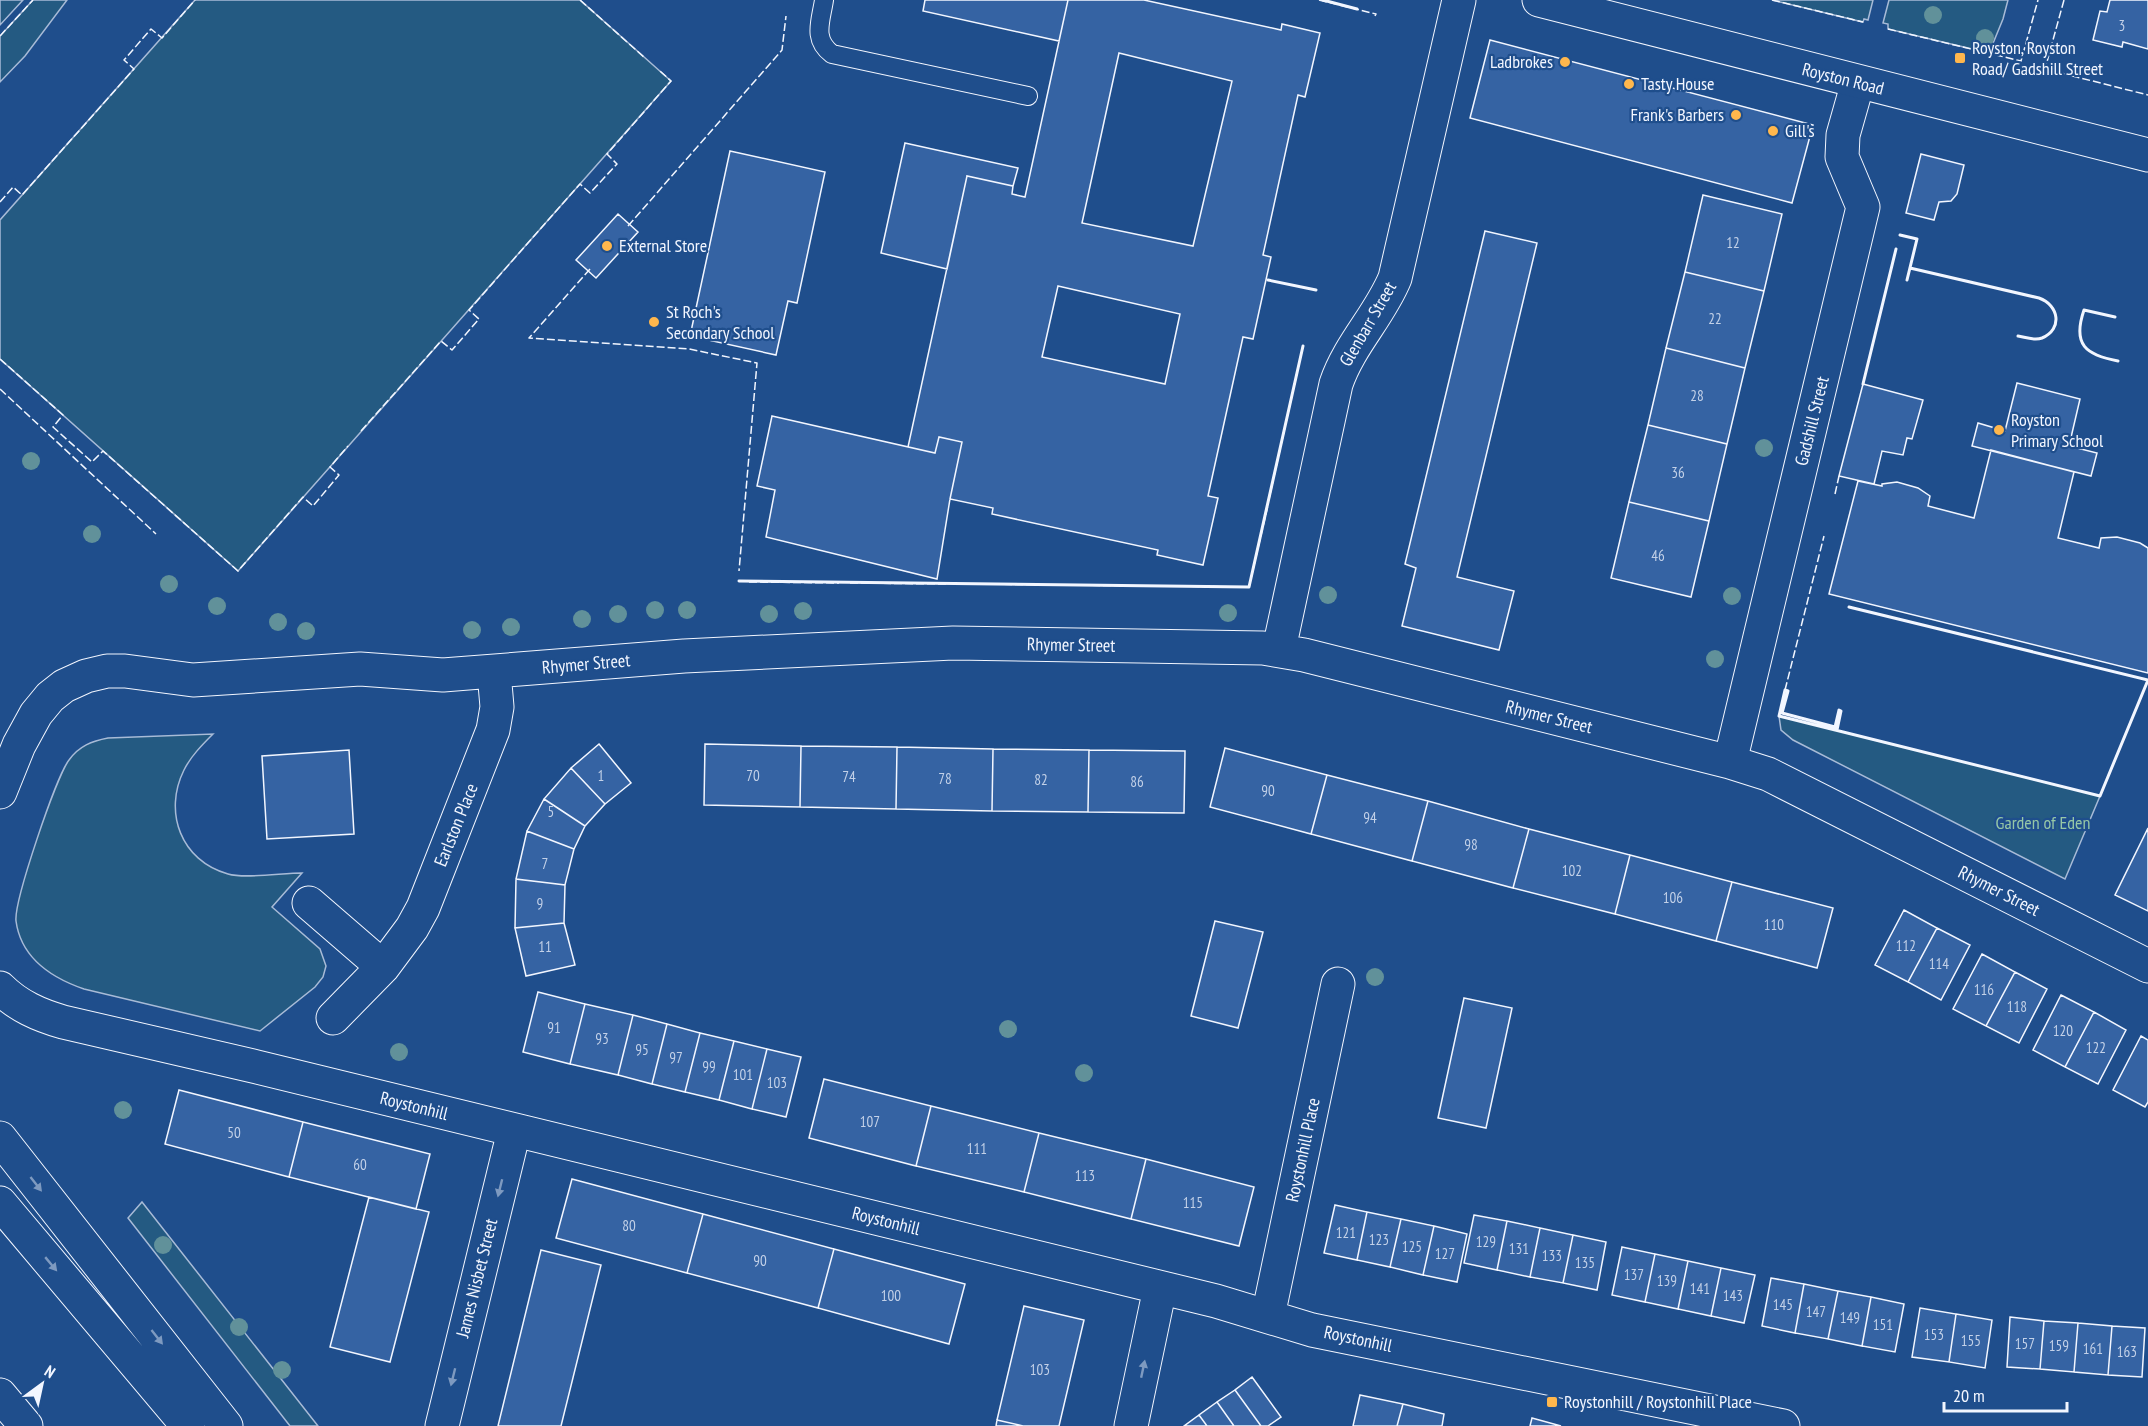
<svg xmlns="http://www.w3.org/2000/svg" width="2148" height="1426" viewBox="0 0 2148 1426" font-family="'PT Sans Narrow',sans-serif">
<style>
.green{fill:#245a82;stroke:#a8bbd7;stroke-width:1.5}
.building{fill:#3563a3;stroke:#f2f6ff;stroke-width:1.5;fill-rule:evenodd}
.lines{fill:none;stroke-linecap:round;stroke-linejoin:round}
.lane-casing{stroke:#f2f6ff;stroke-width:20}
.street-casing{stroke:#f2f6ff;stroke-width:35}
.secondary-casing{stroke:#f2f6ff;stroke-width:35}
.highway-casing{stroke:#f2f6ff;stroke-width:35}
.lane{stroke:#1f4e8c;stroke-width:18}
.street{stroke:#1f4e8c;stroke-width:33}
.secondary{stroke:#1f4e8c;stroke-width:33}
.highway{stroke:#1f4e8c;stroke-width:33}
.fence{stroke:#f2f6ff;stroke-width:1.5;stroke-dasharray:8 3;stroke-linecap:butt}
.wall{stroke:#f2f6ff;stroke-width:3}
.tree{fill:#61919a}
.oneway{fill:#7e9ac0}
.poi-dot{fill:#ffb74d;stroke:#1f4e8c;stroke-width:2}
.labels{text-anchor:middle;stroke-width:4.5;stroke-linejoin:round;paint-order:stroke}
.number-label{font-size:15px;fill:#c3d1e8}
.poi-label{font-size:18px;fill:#f2f6ff;stroke:#1f4e8c;text-anchor:start}
.street-label{font-size:18px;fill:#f2f6ff;stroke:#1f4e8c}
.park-label{font-size:18px;fill:#97c8a6;stroke:#1f4e8c}
</style>
<rect width="100%" height="100%" fill="#1f4e8c"/>
<!-- green -->
<path class="green" d="M0,0h23l-23,25z
M33,0h34l-42,56 -25,26v-46z
M195,0h385l91,81 -433,490 -238,-212v-139z
M1772,0h101l-5,20 -4,-1 -1,3z
M1889,0h119l-5,19 -14,34 -101,-24v-5l-5,-1z
M1779,716l321,80 -35,83 -272,-139 -12,-10z
M213,734c-11,11 -22,22 -29,36 -21,42 -3,91 44,104 17,5 55,-1 74,-1l-30,34 48,42 6,17 -3,11 -8,10 -55,44 -176,-42c-32,-11 -63,-31 -68,-68 -2,-20 40,-144 53,-161 10,-14 23,-19 39,-22z
M142,1202l176,224h-28l-162,-208z"/>
<!-- building -->
<path class="building" d="M925,0h143l-9,41 -136,-30z
M1068,0h76l137,30 1,-6 38,9 -15,64 -7,-2 -35,160 8,2 -18,82 -10,-2 -35,159 10,2 -15,67 -46,-10 1,-5 -166,-36 1,-6 -43,-9 12,-57 -23,-5 -4,16 -27,-6 59,-271 46,10 -1,8 13,3zM1119,53l113,28 -39,165 -111,-23zM1058,286l122,28 -15,70 -123,-27z
M2110,0h38v49l-25,-7 -1,5 -29,-7 7,-29 7,1z
M1490,40l323,85 -21,78 -322,-85z
M905,143l113,25 -5,18 -46,-10 -20,93 -66,-16z
M730,151l95,21 -28,131 -9,-2 -12,54 -86,-19z
M1921,154l43,11 -7,29 -6,7 -12,1 -5,18 -28,-7z
M1703,195l79,19 -18,77 -79,-19z
M618,214l20,18 -42,46 -20,-18z
M1485,231l52,12 -80,334 57,14 -15,59 -97,-24 14,-58 -11,-4z
M1685,272l79,19 -19,77 -79,-20z
M1666,348l79,20 -18,76 -79,-19z
M2017,383l63,16 -11,47 28,7 -6,23 -119,-30 6,-23 27,8z
M1863,384l60,16 -11,39 -5,-1 -4,17 -21,-4 -8,33 -35,-8z
M772,416l163,37 4,-16 23,5 -12,57 -13,80 -171,-42 9,-47 -18,-4z
M1648,425l79,19 -18,77 -80,-19z
M1991,450l83,22 -16,66 41,10 2,-10 16,-1 23,6 8,5v125l-319,-79 29,-113 24,5v-2l15,-2 21,6 12,8 -2,10 46,12z
M1629,502l80,19 -18,76 -80,-19z
M599,744l32,39 -26,21 -34,-36z
M705,744l96,2 -1,61 -96,-2z
M801,746l96,1 -1,62 -96,-2z
M897,747l96,2 -1,62 -96,-2z
M1225,748l102,27 -16,59 -101,-27z
M993,749l96,1 -1,62 -96,-1z
M349,750l5,84 -87,5 -5,-83z
M1089,750l96,1 -1,62 -96,-1z
M571,768l34,36 -20,22 -41,-27z
M1327,775l101,26 -16,60 -101,-27z
M544,799l41,27 -11,23 -47,-18z
M1428,801l101,28 -16,59 -101,-27z
M2148,828v83l-33,-16z
M1529,829l101,26 -15,59 -102,-26z
M527,831l47,18 -9,36 -49,-6z
M1630,855l102,27 -16,59 -101,-27z
M516,879l49,6 -1,38 -49,5z
M1732,882l101,26 -16,60 -101,-27z
M1904,910l33,18 -29,54 -33,-17z
M1215,921l48,11 -25,96 -47,-12z
M564,923l11,42 -49,11 -11,-48z
M1937,928l33,17 -29,55 -33,-18z
M1982,954l33,18 -29,54 -33,-17z
M2015,972l32,17 -28,54 -33,-17z
M538,992l47,12 -15,60 -47,-12z
M2061,995l33,17 -29,55 -32,-17z
M1464,998l48,10 -26,120 -48,-10z
M585,1004l48,11 -15,60 -48,-11z
M2094,1012l32,18 -28,54 -33,-17z
M633,1015l34,9 -15,60 -34,-9z
M667,1024l33,9 -15,59 -33,-8z
M700,1033l34,8 -15,59 -34,-8z
M2141,1036l7,4v62l-3,5 -32,-17z
M734,1041l33,8 -15,60 -33,-9z
M767,1049l34,8 -15,60 -34,-8z
M824,1079l107,27 -15,60 -107,-28z
M179,1090l124,32 -14,55 -124,-33z
M931,1106l108,27 -15,59 -108,-26z
M303,1122l127,32 -14,55 -127,-32z
M1039,1133l107,26 -15,60 -107,-27z
M1146,1159l108,28 -15,59 -108,-27z
M572,1179l131,35 -16,59 -131,-35z
M369,1197l60,15 -39,150 -60,-15z
M1335,1205l32,7 -10,48 -33,-7z
M1367,1212l34,7 -11,48 -33,-7z
M703,1214l131,35 -16,59 -131,-35z
M1474,1215l33,6 -10,49 -33,-7z
M1401,1219l33,7 -11,49 -33,-8z
M1507,1221l33,7 -10,49 -33,-7z
M1434,1226l33,8 -10,48 -34,-7z
M1540,1228l33,7 -10,48 -33,-6z
M1573,1235l33,7 -9,48 -34,-7z
M1622,1247l33,7 -10,48 -33,-7z
M834,1249l131,35 -16,60 -131,-36z
M541,1250l60,15 -40,161h-63z
M1655,1254l33,7 -10,48 -33,-7z
M1688,1261l33,7 -10,48 -33,-7z
M1721,1268l34,7 -11,48 -33,-7z
M1771,1278l33,6 -9,49 -33,-7z
M1804,1284l34,7 -10,48 -33,-6z
M1838,1291l33,6 -9,49 -34,-7z
M1871,1297l33,7 -9,48 -33,-6z
M1024,1306l60,14 -25,106h-36l-26,-6z
M1920,1308l36,6 -7,48 -37,-5z
M1956,1314l36,6 -7,48 -36,-6z
M2010,1317l34,4 -4,48 -33,-2z
M2044,1321l34,2 -4,49 -34,-3z
M2078,1323l34,3 -4,49 -34,-3z
M2112,1326l33,2 -3,49 -34,-2z
M1252,1377l29,40 -13,9h-7l-26,-36z
M1235,1390l26,36h-27l-17,-24z
M1360,1395l43,9 -6,22h-44z
M1217,1402l17,24h-27l-8,-11z
M1403,1404l41,10 -2,12h-45z
M1199,1415l8,11h-23z
M1532,1418l29,8h-31z
M997,1420l26,6h-27z"/>
<g class="lines">
<defs>
<path id="lane" d="M824,0c-3,21 -12,39 8,54l196,42"/>
<path id="street" d="M1279,649l57,-265c13,-39 44,-69 59,-106l64,-278
M1730,762l133,-555 -21,-50 1,-22 15,-53
M0,792l19,-47 17,-31 14,-17 14,-11 22,-10 21,-5h18l68,9 167,-11 83,6 241,-19 269,-13 310,5 41,7 426,107 38,12 380,192
M309,903l74,64
M0,988c18,18 39,27 63,34l194,45 959,234 96,29 471,96
M333,1018l50,-51 29,-39 11,-20 70,-178 4,-23 -3,-35
M1268,1316l70,-332
M442,1426l72,-295
M1131,1426l29,-138"/>
<path id="secondary" d="M1539,0l609,155"/>
<path id="highway" d="M0,1138l226,288
M0,1203l188,223
M0,1395l26,31"/>
</defs>
<!-- lane casing -->
<use href="#lane" class="lane-casing"/>
<!-- street casing -->
<use href="#street" class="street-casing"/>
<!-- secondary casing -->
<use href="#secondary" class="secondary-casing"/>
<!-- highway casing -->
<use href="#highway" class="highway-casing"/>
<!-- lane -->
<use href="#lane" class="lane"/>
<!-- street -->
<use href="#street" class="street"/>
<!-- secondary -->
<use href="#secondary" class="secondary"/>
<!-- highway -->
<use href="#highway" class="highway"/>
<!-- fence -->
<path class="fence" d="M580,0l65,58
M1319,0l57,14 -1,2
M1772,0l91,22
M2064,0l-19,69 103,26
M1888,29l133,32 17,-61
M0,36l33,-36
M0,202l13,-15 9,8 112,-126 -10,-9 27,-31 11,9 33,-38
M628,226l154,-176 4,-34
M590,269l-61,69 160,11 68,14 -18,208
M0,359l63,56 -10,12 39,35 11,-11 135,120 65,-74 10,9 26,-31 -9,-8 18,-21
M0,389l156,145
M361,431l80,-90 11,9 27,-31 -10,-9 111,-126 10,9 27,-29 -10,-10 64,-73 -11,-10
M1835,494l4,-18
M1269,499l34,-153
M749,582l90,1
M850,583l98,1
M971,584l278,3 19,-82
M1785,690l39,-154"/>
<!-- wall -->
<path class="wall" d="M1323,0l34,9
M1900,235l17,4 -10,41
M1910,268l129,30c20,7 24,31 3,40 -8,3 -17,-1 -24,-2
M1268,280l48,10
M2115,317l-31,-7c-12,35 2,45 34,51
M1863,384l33,-135
M739,581l510,6 54,-241
M1849,607l299,73
M1837,730l4,-19 -2,-1 -4,17 -53,-14 6,-22 -3,-1 -6,26 321,80 48,-116"/>
</g>
<!-- trees -->
<g class="tree">
<circle cx="1933" cy="15" r="9"/>
<circle cx="1985" cy="38" r="9"/>
<circle cx="1764" cy="448" r="9"/>
<circle cx="31" cy="461" r="9"/>
<circle cx="92" cy="534" r="9"/>
<circle cx="169" cy="584" r="9"/>
<circle cx="1328" cy="595" r="9"/>
<circle cx="1732" cy="596" r="9"/>
<circle cx="217" cy="606" r="9"/>
<circle cx="655" cy="610" r="9"/>
<circle cx="687" cy="610" r="9"/>
<circle cx="803" cy="611" r="9"/>
<circle cx="1228" cy="613" r="9"/>
<circle cx="618" cy="614" r="9"/>
<circle cx="769" cy="614" r="9"/>
<circle cx="582" cy="619" r="9"/>
<circle cx="278" cy="622" r="9"/>
<circle cx="511" cy="627" r="9"/>
<circle cx="472" cy="630" r="9"/>
<circle cx="306" cy="631" r="9"/>
<circle cx="1715" cy="659" r="9"/>
<circle cx="1375" cy="977" r="9"/>
<circle cx="1008" cy="1029" r="9"/>
<circle cx="399" cy="1052" r="9"/>
<circle cx="1084" cy="1073" r="9"/>
<circle cx="123" cy="1110" r="9"/>
<circle cx="163" cy="1245" r="9"/>
<circle cx="239" cy="1327" r="9"/>
<circle cx="282" cy="1370" r="9"/>
</g>
<!-- one-way arrows -->
<defs><path id="oneway-solid" d="M-6-.8H1V-3.2L6.5 0L1 3.2V.8H-6Z" transform="scale(1.5)"/></defs>
<g class="oneway">
<use href="#oneway-solid" transform="translate(36 1184) rotate(52)"/>
<use href="#oneway-solid" transform="translate(500 1188) rotate(104)"/>
<use href="#oneway-solid" transform="translate(51 1264) rotate(50)"/>
<use href="#oneway-solid" transform="translate(157 1337) rotate(52)"/>
<use href="#oneway-solid" transform="translate(1143 1369) rotate(-78)"/>
<use href="#oneway-solid" transform="translate(453 1377) rotate(104)"/>
</g>
<!-- markers -->
<g class="poi-dot">
<rect x="1954" y="52" width="12" height="12" rx="3"/>
<circle cx="1565" cy="62" r="6"/>
<circle cx="1629" cy="84" r="6"/>
<circle cx="1736" cy="115" r="6"/>
<circle cx="1773" cy="131" r="6"/>
<circle cx="607" cy="246" r="6"/>
<circle cx="654" cy="322" r="6"/>
<circle cx="1999" cy="430" r="6"/>
<rect x="1546" y="1396" width="12" height="12" rx="3"/>
</g>
<g class="labels">
<!-- number labels -->
<g class="number-label">
<text x="2122" y="31">3</text>
<text x="1733" y="248">12</text>
<text x="1715" y="324">22</text>
<text x="1697" y="401">28</text>
<text x="1678" y="478">36</text>
<text x="1658" y="561">46</text>
<text x="601" y="781">1</text>
<text x="753" y="781">70</text>
<text x="849" y="782">74</text>
<text x="945" y="784">78</text>
<text x="1041" y="785">82</text>
<text x="1137" y="787">86</text>
<text x="1268" y="796">90</text>
<text x="551" y="817">5</text>
<text x="1370" y="823">94</text>
<text x="1471" y="850">98</text>
<text x="545" y="869">7</text>
<text x="1572" y="876">102</text>
<text x="1673" y="903">106</text>
<text x="540" y="909">9</text>
<text x="1774" y="930">110</text>
<text x="1906" y="951">112</text>
<text x="545" y="952">11</text>
<text x="1939" y="969">114</text>
<text x="1984" y="995">116</text>
<text x="2017" y="1012">118</text>
<text x="554" y="1033">91</text>
<text x="2063" y="1036">120</text>
<text x="602" y="1044">93</text>
<text x="2096" y="1053">122</text>
<text x="642" y="1055">95</text>
<text x="676" y="1063">97</text>
<text x="709" y="1072">99</text>
<text x="743" y="1080">101</text>
<text x="777" y="1088">103</text>
<text x="870" y="1127">107</text>
<text x="234" y="1138">50</text>
<text x="977" y="1154">111</text>
<text x="360" y="1170">60</text>
<text x="1085" y="1181">113</text>
<text x="1193" y="1208">115</text>
<text x="629" y="1231">80</text>
<text x="1346" y="1238">121</text>
<text x="1379" y="1245">123</text>
<text x="1486" y="1247">129</text>
<text x="1412" y="1252">125</text>
<text x="1519" y="1254">131</text>
<text x="1445" y="1259">127</text>
<text x="1552" y="1261">133</text>
<text x="760" y="1266">90</text>
<text x="1585" y="1268">135</text>
<text x="1634" y="1280">137</text>
<text x="1667" y="1286">139</text>
<text x="1700" y="1294">141</text>
<text x="891" y="1301">100</text>
<text x="1733" y="1301">143</text>
<text x="1783" y="1310">145</text>
<text x="1816" y="1317">147</text>
<text x="1850" y="1323">149</text>
<text x="1883" y="1330">151</text>
<text x="1934" y="1340">153</text>
<text x="1971" y="1346">155</text>
<text x="2025" y="1349">157</text>
<text x="2059" y="1351">159</text>
<text x="2093" y="1354">161</text>
<text x="2127" y="1357">163</text>
<text x="1040" y="1375">103</text>
</g>
<!-- poi labels -->
<g class="poi-label">
<text x="1972" y="54">Royston, Royston<tspan x="1972" dy="21">Road/ Gadshill Street</tspan></text>
<text x="1553" y="68" text-anchor="end">Ladbrokes</text>
<text x="1641" y="90">Tasty House</text>
<text x="1724" y="121" text-anchor="end">Frank's Barbers</text>
<text x="1785" y="137">Gill's</text>
<text x="619" y="252">External Store</text>
<text x="666" y="318">St Roch's<tspan x="666" dy="21">Secondary School</tspan></text>
<text x="2011" y="426">Royston<tspan x="2011" dy="21">Primary School</tspan></text>
<text x="1564" y="1408">Roystonhill / Roystonhill Place</text>
</g>
<!-- street labels -->
<g class="street-label">
<text transform="translate(1843 79) rotate(14)" y="6">Royston Road</text>
<text transform="translate(1368 324) rotate(-60)" y="6">Glenbarr Street</text>
<text transform="translate(1812 421) rotate(-76)" y="6">Gadshill Street</text>
<text transform="translate(1071 645) rotate(1)" y="6">Rhymer Street</text>
<text transform="translate(586 664) rotate(-5)" y="6">Rhymer Street</text>
<text transform="translate(1549 717) rotate(14)" y="6">Rhymer Street</text>
<text transform="translate(456 825) rotate(-68)" y="6">Earlston Place</text>
<text transform="translate(1999 891) rotate(27)" y="6">Rhymer Street</text>
<text transform="translate(414 1106) rotate(14)" y="6">Roystonhill</text>
<text transform="translate(1303 1150) rotate(-78)" y="6">Roystonhill Place</text>
<text transform="translate(886 1221) rotate(14)" y="6">Roystonhill</text>
<text transform="translate(477 1278) rotate(-76)" y="6">James Nisbet Street</text>
<text transform="translate(1358 1339) rotate(12)" y="6">Roystonhill</text>
</g>
<!-- park labels -->
<g class="park-label">
<text x="2043" y="829">Garden of Eden</text>
</g>
</g>
<!-- north arrow -->
<g transform="translate(42 1384) rotate(33)" stroke="#1f4e8c" stroke-width="4.5" paint-order="stroke">
<path d="M0-4.5L10 22L0 15L-10 22Z" fill="#f2f6ff"/>
<text y="-9" font-size="16" font-weight="bold" text-anchor="middle" fill="#f2f6ff">N</text>
</g>
<!-- scale -->
<path d="M1944 1402v9h123v-9" fill="none" stroke="#f2f6ff" stroke-width="3"/>
<text x="1953" y="1402" font-size="18" fill="#f2f6ff" stroke="#1f4e8c" stroke-width="4.5" paint-order="stroke">20 m</text>
</svg>
